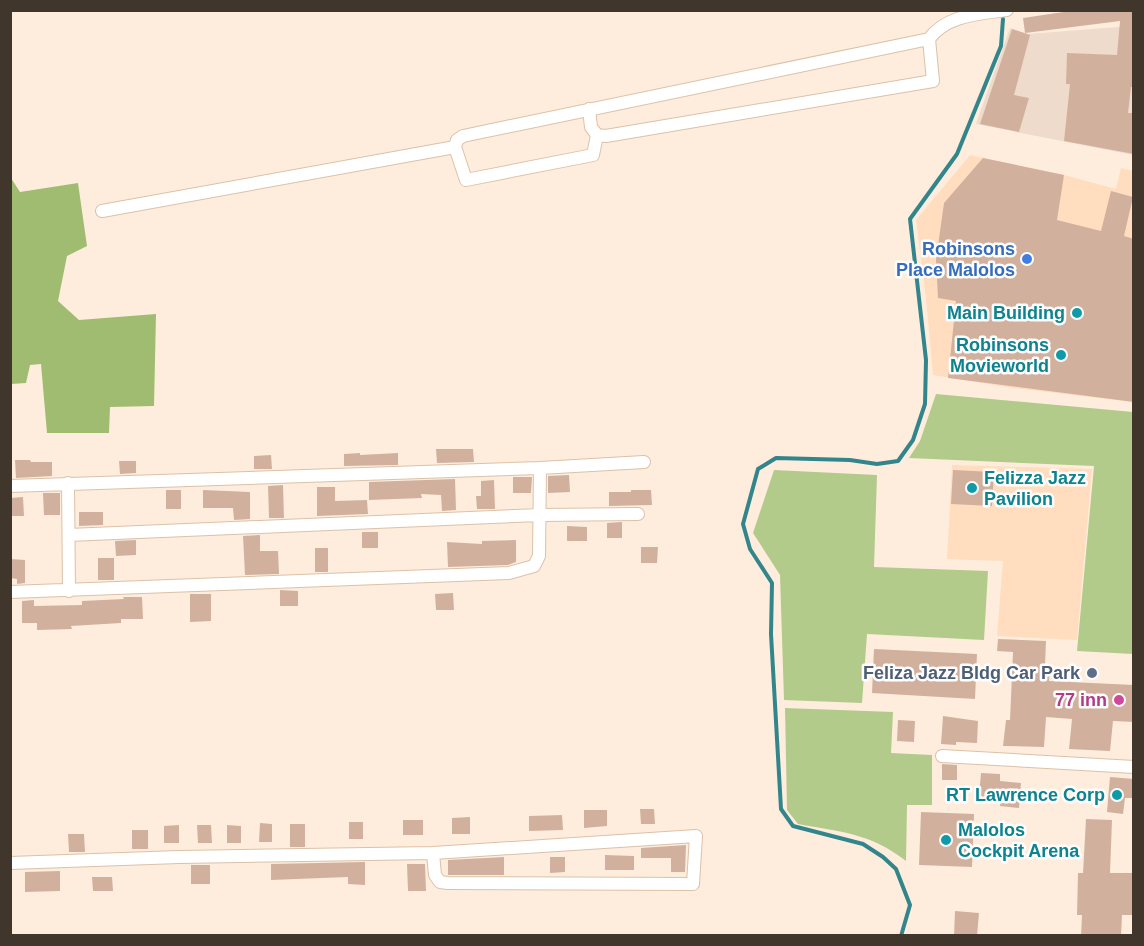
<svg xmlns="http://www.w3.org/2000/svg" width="1144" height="946" viewBox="0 0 1144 946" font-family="Helvetica,sans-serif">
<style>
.built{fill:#ffddbe}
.industrial{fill:#eedbcb}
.green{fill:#b2cb8a}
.forest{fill:#a0bc71}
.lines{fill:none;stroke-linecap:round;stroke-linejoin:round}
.stream{stroke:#32868b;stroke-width:4}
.building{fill:#d1b19e}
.street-casing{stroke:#dcc1a8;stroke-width:14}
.street{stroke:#fff;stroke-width:12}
.shop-dot{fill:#3f7fe0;stroke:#fdfdfd;stroke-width:2}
.culture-dot{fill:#0f9aa8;stroke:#fdfdfd;stroke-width:2}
.service-dot{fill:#5c6f8a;stroke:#fdfdfd;stroke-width:2}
.hotel-dot{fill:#d1479c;stroke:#fdfdfd;stroke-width:2}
.labels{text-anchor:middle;stroke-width:5;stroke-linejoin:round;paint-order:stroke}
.shop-label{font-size:18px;font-weight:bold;fill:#366cbe;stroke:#fdfdfd;text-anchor:end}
.culture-label{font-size:18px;font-weight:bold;fill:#0d838f;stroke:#fdfdfd;text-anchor:end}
.service-label{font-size:18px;font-weight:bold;fill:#4e5e75;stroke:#fdfdfd;text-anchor:end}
.hotel-label{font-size:18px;font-weight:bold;fill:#b23c85;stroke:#fdfdfd;text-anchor:end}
</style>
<rect width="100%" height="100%" fill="#feeddd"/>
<!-- built -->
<path class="built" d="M970,155l94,20 52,14 5,-21 12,3v231l-120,-14 -80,-13 -7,-77 -10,-78z
M952,465l140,4 -15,171 -80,-4 6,-75 -56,-2z"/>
<!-- industrial -->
<path class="industrial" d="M1118,27l15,1v127l-157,-31 34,-96 18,6z"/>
<!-- green -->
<path class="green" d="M936,394l197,18v242l-56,-3 17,-185 -185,-8 11,-17z
M774,470l103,5 -3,92 114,4 -4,69 -117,-6 -5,69 -78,-3 -4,-125 -27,-42z
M785,708l108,4 -2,41 41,2v50h-25l-1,56c-36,-28 -65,-29 -108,-37l-11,-14z"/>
<!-- forest -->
<path class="forest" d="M11,178l9,14 58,-9 9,63 -20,10 -9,45 21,19 77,-6 -2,92 -44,1 -1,26h-62l-6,-69 -11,1 -4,18 -15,1z"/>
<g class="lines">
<!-- stream -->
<path class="stream" d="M901,936l9,-31 -14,-36 -13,-12 -20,-13 -70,-18 -12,-17 -10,-175 1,-51 -22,-34 -7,-25 15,-55 18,-11 74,2 27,4 21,-3 15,-21 12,-36 1,-44 -16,-141 47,-65 44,-108 2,-27"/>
</g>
<!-- building -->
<path class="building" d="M1077,10h57v77h-3l-3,26h6v41l-70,-13 6,-57h-4l1,-31 50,2 3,-34 -95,12 -2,-15z
M1012,29l18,6 -16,60 15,3 -10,34 -39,-8z
M983,158l81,17 -7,45 44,11 10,-40 22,6 -9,39 10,3v163l-186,-24 8,-77 -18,-3 -2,-38 8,-57z
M436,449h37l1,13 -37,1z
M360,453v2l38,-2v12l-54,1v-12z
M271,455l1,14h-18v-13z
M15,460h15l1,2h21v14l-36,2z
M119,461h17v12l-16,1z
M953,470l41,2 -2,34 -41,-2z
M569,475l1,17 -22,1v-17z
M513,477h19l-1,16h-18z
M455,479l1,31 -14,1 -1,-16 -20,-1 1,4 -53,2v-18z
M494,480l1,29h-18l-1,-13h5v-15z
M283,485l1,33h-15l-1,-32z
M317,487h18v14l32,-1 1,14 -51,2z
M166,490h15v19h-15z
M203,490l47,2v27l-16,1 -1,-12h-30z
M631,490h20l1,15 -43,1v-14h22z
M43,493h17v22h-16z
M23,497l1,19h-14v-18z
M79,512h24v13l-24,1z
M622,522v16h-15v-15z
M567,526l20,1v14h-20z
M362,532h16v16h-16z
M260,535v16h18l1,23 -34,1 -2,-39z
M136,540v15l-20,1 -1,-15z
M516,540v22l-8,3 -60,2 -1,-25 35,2v-3z
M641,547h17l-1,16h-16z
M315,548h13v24h-13z
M98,558h16v22h-16z
M10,559l15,1v23l-8,1v-5l-7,-1z
M280,590l18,1v15h-18z
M453,593l1,17h-18l-1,-16z
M190,594h21v27l-21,1z
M123,597h19l1,22h-22v4l-50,3 1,3 -35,1v-7h-15v-22l12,-1v6l48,-1v-4l42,-2z
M998,639l48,2 -1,24h5l-1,16 85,4v37l-21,-1 -3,30 -41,-2 3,-30 -26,-2 -2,30 -41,-1 3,-26h4l3,-68 -16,-1z
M874,649l103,5 -2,45 -103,-6z
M943,716l35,5 -1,22 -21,-1v3l-15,-1z
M898,720l17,1 -1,21 -17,-1z
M942,764l15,1v15h-15z
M981,773l19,1v7l21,2 -2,25 -19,-2 1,-7 -22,-2z
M1110,777l24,2v19h-9l-2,16 -16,-2z
M640,809h14l1,15h-14z
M584,810h23v16l-23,2z
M921,812l53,2 -2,53 -53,-2z
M562,815l1,15 -34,1v-15z
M470,817v17h-18v-16z
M1086,819l26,1 -2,53h24v42h-12l-1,21h-40l1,-21h-5l1,-42h5z
M403,820h20v15h-20z
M349,822h14v17h-14z
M260,823l12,1v18h-13z
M290,824h15v23h-15z
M179,825v18h-15v-17z
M197,825h14l1,18h-14z
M227,825l14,1v17h-14z
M132,830h16v19h-16z
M68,834h16l1,18h-16z
M686,845l-1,27h-14v-14h-30v-10z
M605,855l29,1v14h-29z
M504,857v18h-56v-15z
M550,857h15v15l-15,1z
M365,862v23l-17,-1v-7l-77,3v-16z
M407,864h18l1,27h-18z
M191,865h19v19h-19z
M60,871v20l-35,1v-20z
M92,877h20l1,14h-20z
M955,911l24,2 -2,23h-23z"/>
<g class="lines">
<defs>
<path id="street" d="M589,109l2,18 6,8 9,1 327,-55 -4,-42c17,-24 50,-25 78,-29
M455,147l11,33 127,-25 4,-20
M102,211l353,-64 2,-7 6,-4 466,-97
M68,483l1,108
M10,486l530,-18 104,-6
M69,535l471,-20 98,-1
M10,592l499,-19 25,-7 5,-10 1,-88
M942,756l192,11
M10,863l169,-6 254,-4 263,-17 -3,48 -245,-1 -8,-1 -5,-7 -2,-22"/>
</defs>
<!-- street casing -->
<use href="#street" class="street-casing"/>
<!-- street -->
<use href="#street" class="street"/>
</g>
<!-- markers -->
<circle class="shop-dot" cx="1027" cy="259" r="6"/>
<g class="culture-dot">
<circle cx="1077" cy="313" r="6"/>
<circle cx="1061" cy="355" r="6"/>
<circle cx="972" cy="488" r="6"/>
<circle cx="1117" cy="795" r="6"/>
<circle cx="946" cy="840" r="6"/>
</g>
<circle class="service-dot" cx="1092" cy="673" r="6"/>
<circle class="hotel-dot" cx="1119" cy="700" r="6"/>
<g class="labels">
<!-- shop labels -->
<g class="shop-label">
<text x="1015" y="255">Robinsons<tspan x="1015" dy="21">Place Malolos</tspan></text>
</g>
<!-- culture labels -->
<g class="culture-label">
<text x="1065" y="319">Main Building</text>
<text x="1049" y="351">Robinsons<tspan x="1049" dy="21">Movieworld</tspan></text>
<text x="984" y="484" text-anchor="start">Felizza Jazz<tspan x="984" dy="21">Pavilion</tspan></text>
<text x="1105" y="801">RT Lawrence Corp</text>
<text x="958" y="836" text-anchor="start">Malolos<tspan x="958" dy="21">Cockpit Arena</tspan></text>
</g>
<!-- service labels -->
<g class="service-label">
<text x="1080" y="679">Feliza Jazz Bldg Car Park</text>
</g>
<!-- hotel labels -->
<g class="hotel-label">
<text x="1107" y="706">77 inn</text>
</g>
</g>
<!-- border -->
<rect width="1144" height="946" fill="none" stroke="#41362c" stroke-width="24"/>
</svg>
